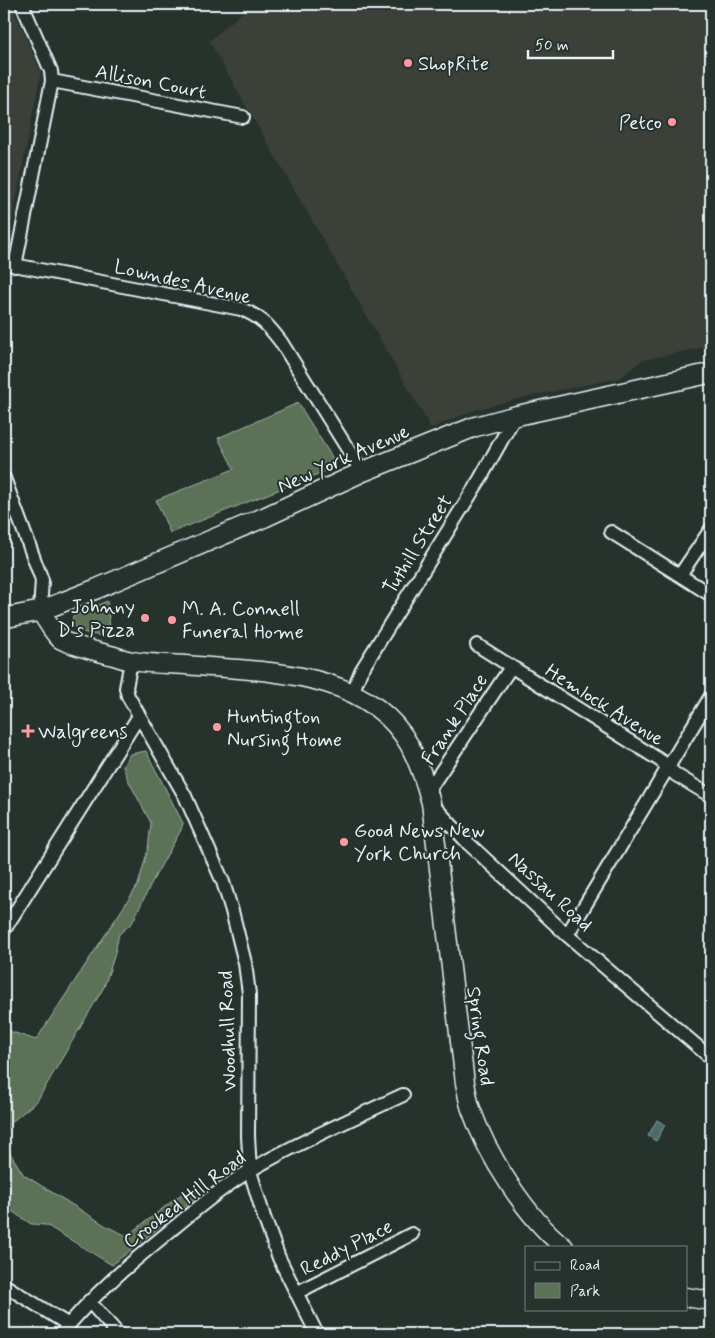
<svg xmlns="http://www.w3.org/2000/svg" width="715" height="1338" viewBox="0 0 715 1338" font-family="Mynerve,sans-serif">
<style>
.built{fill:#3b4139}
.green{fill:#5c7256;stroke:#a2b2a7}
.water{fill:#486d6b;stroke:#88a2a3}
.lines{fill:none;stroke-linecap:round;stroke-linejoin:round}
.minor-casing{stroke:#e8f1f8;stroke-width:16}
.secondary-casing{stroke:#e8f1f8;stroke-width:21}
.primary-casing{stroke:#e8f1f8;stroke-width:22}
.minor{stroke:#26332d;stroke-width:12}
.secondary{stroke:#26332d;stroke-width:18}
.primary{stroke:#26332d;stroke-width:19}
.poi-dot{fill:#ff9aa2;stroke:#26332d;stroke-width:2}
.labels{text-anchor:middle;stroke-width:4;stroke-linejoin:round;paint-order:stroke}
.poi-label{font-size:20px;fill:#e8f1f8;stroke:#26332d;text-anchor:start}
.street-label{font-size:20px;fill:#e8f1f8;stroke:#26332d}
</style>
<rect width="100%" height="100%" fill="#26332d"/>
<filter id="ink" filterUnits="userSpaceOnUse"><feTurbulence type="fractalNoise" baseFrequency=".02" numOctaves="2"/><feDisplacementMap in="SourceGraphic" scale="10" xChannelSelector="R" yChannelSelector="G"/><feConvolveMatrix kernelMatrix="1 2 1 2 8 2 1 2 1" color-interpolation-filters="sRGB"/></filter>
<g filter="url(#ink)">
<!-- built -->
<path class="built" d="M4,4h7l30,68 -34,174 -3,-1z
M252,4h459v342l-69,14 -22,18 -99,20 -46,12 -44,18 -222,-387z"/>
<!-- green -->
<path class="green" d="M298,403l37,59 -2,6 -163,65 -14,-33 78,-31 -16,-31z
M107,601l4,36c-12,-2 -32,-2 -39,-13l1,-8z
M146,751l37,72 -2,7 -28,50 -21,43 -13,11 -5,23 -10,30 -67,114 -29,24 -2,22 18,28 84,52 19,9 57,-44h19l-91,73 -66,-40 -15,-1 -27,-18v-179l8,5 24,8 102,-155 10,-36 3,-26 -23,-43 -5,-14 7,-12z"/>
<!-- water -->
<path class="water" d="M657,1120l8,5 -9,16 -8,-5z"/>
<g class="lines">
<defs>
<path id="minor" d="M52,81l191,36
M4,263l237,46c20,8 27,16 40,33l81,130
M15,266l37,-185 -1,-10 -29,-67
M4,478l38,102 -2,31
M611,532l100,63
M680,575l31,-46
M477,645l184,116 15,14 35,21
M131,661l-5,27 2,8 57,100 38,86 9,29 13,52 4,31 -1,142 2,35 14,46 15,41 38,76
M352,693l9,-22 119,-192 35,-63
M428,791l83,-124
M431,803l38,41 98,91 144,123
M4,930l135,-214
M567,935l144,-239
M4,1285l65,40
M296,1293l116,-59
M89,1301l29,33
M61,1334c32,-40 71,-72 110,-104 29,-24 59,-49 92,-67 45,-25 93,-46 140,-68"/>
<path id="secondary" d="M40,611c6,8 12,21 20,28 9,6 43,14 54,17 6,2 12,4 18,5 18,3 36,3 53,4 77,7 182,3 225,81 9,18 16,38 21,57l34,280c2,9 3,18 6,26 16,46 55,108 93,138
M686,1297l25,4"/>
<path id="primary" d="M4,618l36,-7 56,-22 169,-72 97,-45 112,-45 41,-11 196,-43"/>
</defs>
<!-- minor casing -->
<use href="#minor" class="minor-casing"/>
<!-- secondary casing -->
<use href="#secondary" class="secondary-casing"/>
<!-- primary casing -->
<use href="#primary" class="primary-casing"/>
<!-- minor -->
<use href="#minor" class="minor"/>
<!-- secondary -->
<use href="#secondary" class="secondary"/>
<!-- primary -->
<use href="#primary" class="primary"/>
</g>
</g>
<!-- markers -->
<g class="poi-dot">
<circle cx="408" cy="63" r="5"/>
<circle cx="672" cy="122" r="5"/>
<circle cx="145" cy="618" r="5"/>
<circle cx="172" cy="620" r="5"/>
<circle cx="217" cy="727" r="5"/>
<path d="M25.5 723.5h5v5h5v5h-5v5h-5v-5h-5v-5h5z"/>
<circle cx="344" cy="842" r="5"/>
</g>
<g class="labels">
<!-- poi labels -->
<g class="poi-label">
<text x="418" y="70">ShopRite</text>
<text x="662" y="129" text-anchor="end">Petco</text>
<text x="135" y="613" text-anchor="end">Johnny<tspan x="135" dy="23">D's Pizza</tspan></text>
<text x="182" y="615">M. A. Connell<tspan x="182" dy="23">Funeral Home</tspan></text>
<text x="227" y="723">Huntington<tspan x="227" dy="23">Nursing Home</tspan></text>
<text x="38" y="738">Walgreens</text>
<text x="354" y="837">Good News New<tspan x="354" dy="23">York Church</tspan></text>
</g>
<!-- street labels -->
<g class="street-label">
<text transform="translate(151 81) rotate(11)" y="7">Allison Court</text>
<text transform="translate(183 281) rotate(13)" y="7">Lowndes Avenue</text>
<text transform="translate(343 458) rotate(-24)" y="7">New York Avenue</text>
<text transform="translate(417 544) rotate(-58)" y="7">Tuthill Street</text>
<text transform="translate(605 704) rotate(32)" y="7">Hemlock Avenue</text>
<text transform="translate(454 719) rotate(-57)" y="7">Frank Place</text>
<text transform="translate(551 891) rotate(43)" y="7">Nassau Road</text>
<text transform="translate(227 1031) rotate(-92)" y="7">Woodhull Road</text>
<text transform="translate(481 1036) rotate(82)" y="7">Spring Road</text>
<text transform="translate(184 1199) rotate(-37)" y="7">Crooked Hill Road</text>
<text transform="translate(346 1247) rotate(-27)" y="7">Reddy Place</text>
</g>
</g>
<!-- margin -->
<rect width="715" height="1338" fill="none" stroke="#26332d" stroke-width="20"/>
<rect x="10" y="10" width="695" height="1318" fill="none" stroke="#e8f1f8" stroke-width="2" filter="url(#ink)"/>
<!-- legend -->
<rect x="525" y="1246" width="162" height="65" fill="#26332d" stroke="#747f7e"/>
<rect x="535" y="1262" width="25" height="8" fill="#26332d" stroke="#747f7e"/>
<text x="570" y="1270" font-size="15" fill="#e8f1f8">Road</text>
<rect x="535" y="1283" width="25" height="15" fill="#5c7256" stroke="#747f7e"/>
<text x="570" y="1296" font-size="15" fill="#e8f1f8">Park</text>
<!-- scale -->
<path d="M528 50v8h85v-8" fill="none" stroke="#e8f1f8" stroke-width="2.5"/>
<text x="535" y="50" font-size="15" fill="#e8f1f8" stroke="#26332d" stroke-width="4" paint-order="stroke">50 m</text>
</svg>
